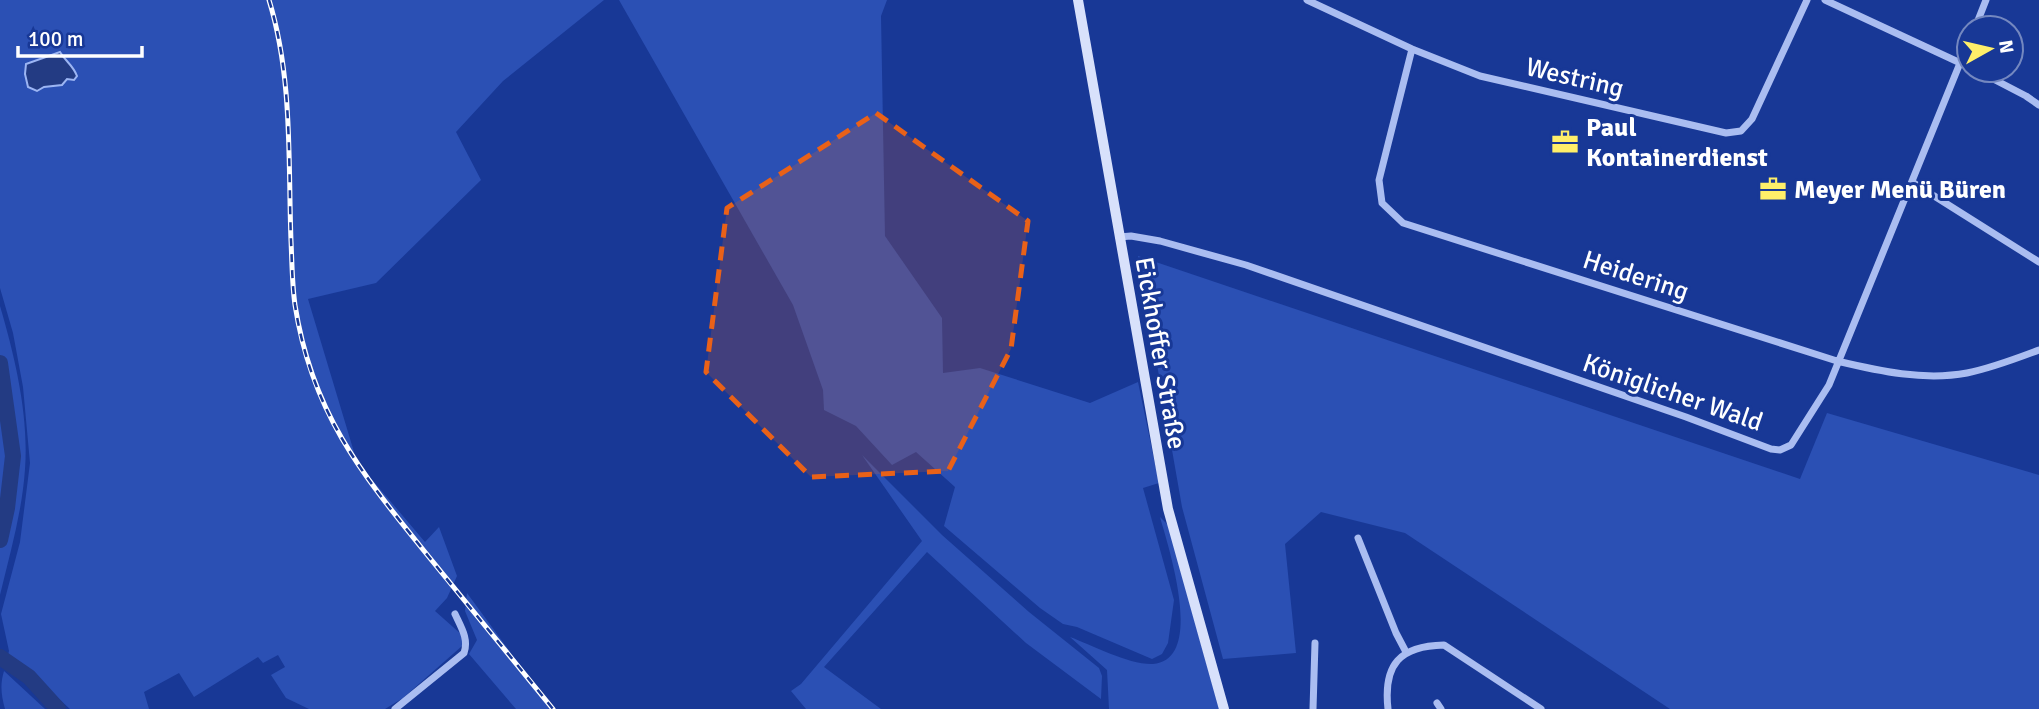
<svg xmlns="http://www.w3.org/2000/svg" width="2039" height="709" viewBox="0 0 2039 709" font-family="Signika,sans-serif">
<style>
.green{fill:#2b50b4}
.water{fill:#233b83;stroke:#9cb5f3;stroke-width:2}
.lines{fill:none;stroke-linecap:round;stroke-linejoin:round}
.river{stroke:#233b83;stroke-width:16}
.street{stroke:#aabdf1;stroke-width:7}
.secondary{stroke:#d8e1fb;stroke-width:10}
.rail-casing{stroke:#fff;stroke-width:5}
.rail{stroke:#183896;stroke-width:2.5;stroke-dasharray:8;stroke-linecap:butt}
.marked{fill:#e96118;fill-opacity:0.2;stroke:#e96118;stroke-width:5;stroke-dasharray:14 9;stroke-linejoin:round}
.labels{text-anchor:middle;stroke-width:6;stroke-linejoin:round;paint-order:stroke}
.street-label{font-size:26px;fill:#fff;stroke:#183896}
.poi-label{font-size:26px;font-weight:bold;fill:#fff;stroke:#183896;text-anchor:start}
</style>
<rect width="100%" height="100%" fill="#183896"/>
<!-- green -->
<path class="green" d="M0,0h604l-101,81 -47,51 25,48 -105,103 -68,16 49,163 68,80 14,-15 18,49 -10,22 -12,13 27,24v11l-59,52 -18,11h-76l-23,-11 -15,-23 14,-8 -7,-12 -15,8 -5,-6 -64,40 -15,-24 -35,19 5,17h-79l-36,-33 -27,-17 2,-8 -8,-37 19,-72 10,-79 -7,-76 -10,-54 -13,-45z
M619,0h268l-6,16 4,220 57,82 1,55 37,-5 110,35 48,-21 21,101 -16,5 31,112 -6,43 -6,11 -10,5 -75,-32 -14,-3 -23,-16 -96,-82 11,-39 -39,-35 -24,13 -36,-39 -32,-16 -1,-20 -30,-85z
M1138,256l662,223 27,-66 212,62v234h-369l-265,-176 -84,-21 -36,32 11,109 -73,6 -41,-152z
M0,306c15,51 29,110 25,163 -3,44 -15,84 -25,126z
M862,455l80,80 87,77 70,56 3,8 -1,23 -75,-56 -99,-91 -103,115 57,42h-75l-15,-18 10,-7 121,-143z
M1160,517l8,8 51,184h-110l-2,-39 -37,-33c22,8 59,28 83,27 53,-4 15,-118 7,-147z
M467,593l85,116h-36l-47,-55 8,-14 -12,-29z
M4,671l41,38h-40c-4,-14 -5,-25 -1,-38z"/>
<!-- water -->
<path class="water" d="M60,52c6,10 13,13 17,24l-3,4 -7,-1 -5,6 -18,2 -7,4 -9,-4 -3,-13 1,-10z"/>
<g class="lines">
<!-- river -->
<path class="river" d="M0,363l13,93 -6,52 -7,32
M0,657l29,20 29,32"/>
<!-- street -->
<path class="street" d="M1307,0l105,49 68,27 246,57 15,-2 11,-12 55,-119
M1825,0l144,67
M1975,28l11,-28
M1412,49l-33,131 3,23 21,20 434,138c42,10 87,20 130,12 25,-5 48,-14 72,-23
M1976,70l50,26 13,9
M1912,182l127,80
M1119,237l12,-1 29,5 86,24 440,152 85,32 9,1 11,-5 38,-60 140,-344
M1358,538l38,95 10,19
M1437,703l4,6
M395,709l69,-56c5,-14 -3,-26 -9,-39
M1313,709l2,-66
M1388,709c-5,-45 12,-63 56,-64l97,64"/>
<!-- secondary -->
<path class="secondary" d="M1078,0l90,509 56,200"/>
<defs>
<path id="rail" d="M269,0c24,78 19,161 22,241 1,21 1,43 4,64 17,109 67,169 134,252 41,51 83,101 124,152"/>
</defs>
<!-- rail casing -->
<use href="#rail" class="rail-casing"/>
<!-- rail -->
<use href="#rail" class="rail"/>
</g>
<!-- marked area -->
<path class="marked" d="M876,113l152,108 -17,128 -63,122 -137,6 -105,-105 21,-164z"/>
<!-- icons -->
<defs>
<symbol id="office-bare" viewBox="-9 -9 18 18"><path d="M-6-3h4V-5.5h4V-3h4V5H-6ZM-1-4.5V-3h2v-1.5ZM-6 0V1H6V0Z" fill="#ffef69" stroke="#183896" stroke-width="2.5" paint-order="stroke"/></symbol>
</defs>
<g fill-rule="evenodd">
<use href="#office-bare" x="1546" y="123" width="38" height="38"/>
<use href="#office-bare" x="1754" y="170" width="38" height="38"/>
</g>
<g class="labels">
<!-- street labels -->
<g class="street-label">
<text transform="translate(1575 77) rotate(13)" y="9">Westring</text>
<text transform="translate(1636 275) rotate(18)" y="9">Heidering</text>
<text transform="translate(1161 353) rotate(80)" y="9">Eickhoffer Straße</text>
<text transform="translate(1673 392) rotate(19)" y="9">Königlicher Wald</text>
</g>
<!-- poi labels -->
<g class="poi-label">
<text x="1586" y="136">Paul<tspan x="1586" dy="30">Kontainerdienst</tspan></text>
<text x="1794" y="198">Meyer Menü Büren</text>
</g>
</g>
<!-- north arrow -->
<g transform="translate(1990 49) rotate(82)"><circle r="33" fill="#183896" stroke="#7488c0" stroke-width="2"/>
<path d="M0-5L12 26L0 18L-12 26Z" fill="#ffef69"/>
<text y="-10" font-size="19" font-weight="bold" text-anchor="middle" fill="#ffffff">N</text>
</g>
<!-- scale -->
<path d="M18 46v10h124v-10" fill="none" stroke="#ffffff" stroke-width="3.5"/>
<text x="28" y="46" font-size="21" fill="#ffffff" stroke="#183896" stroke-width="5" paint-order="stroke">100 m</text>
</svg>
